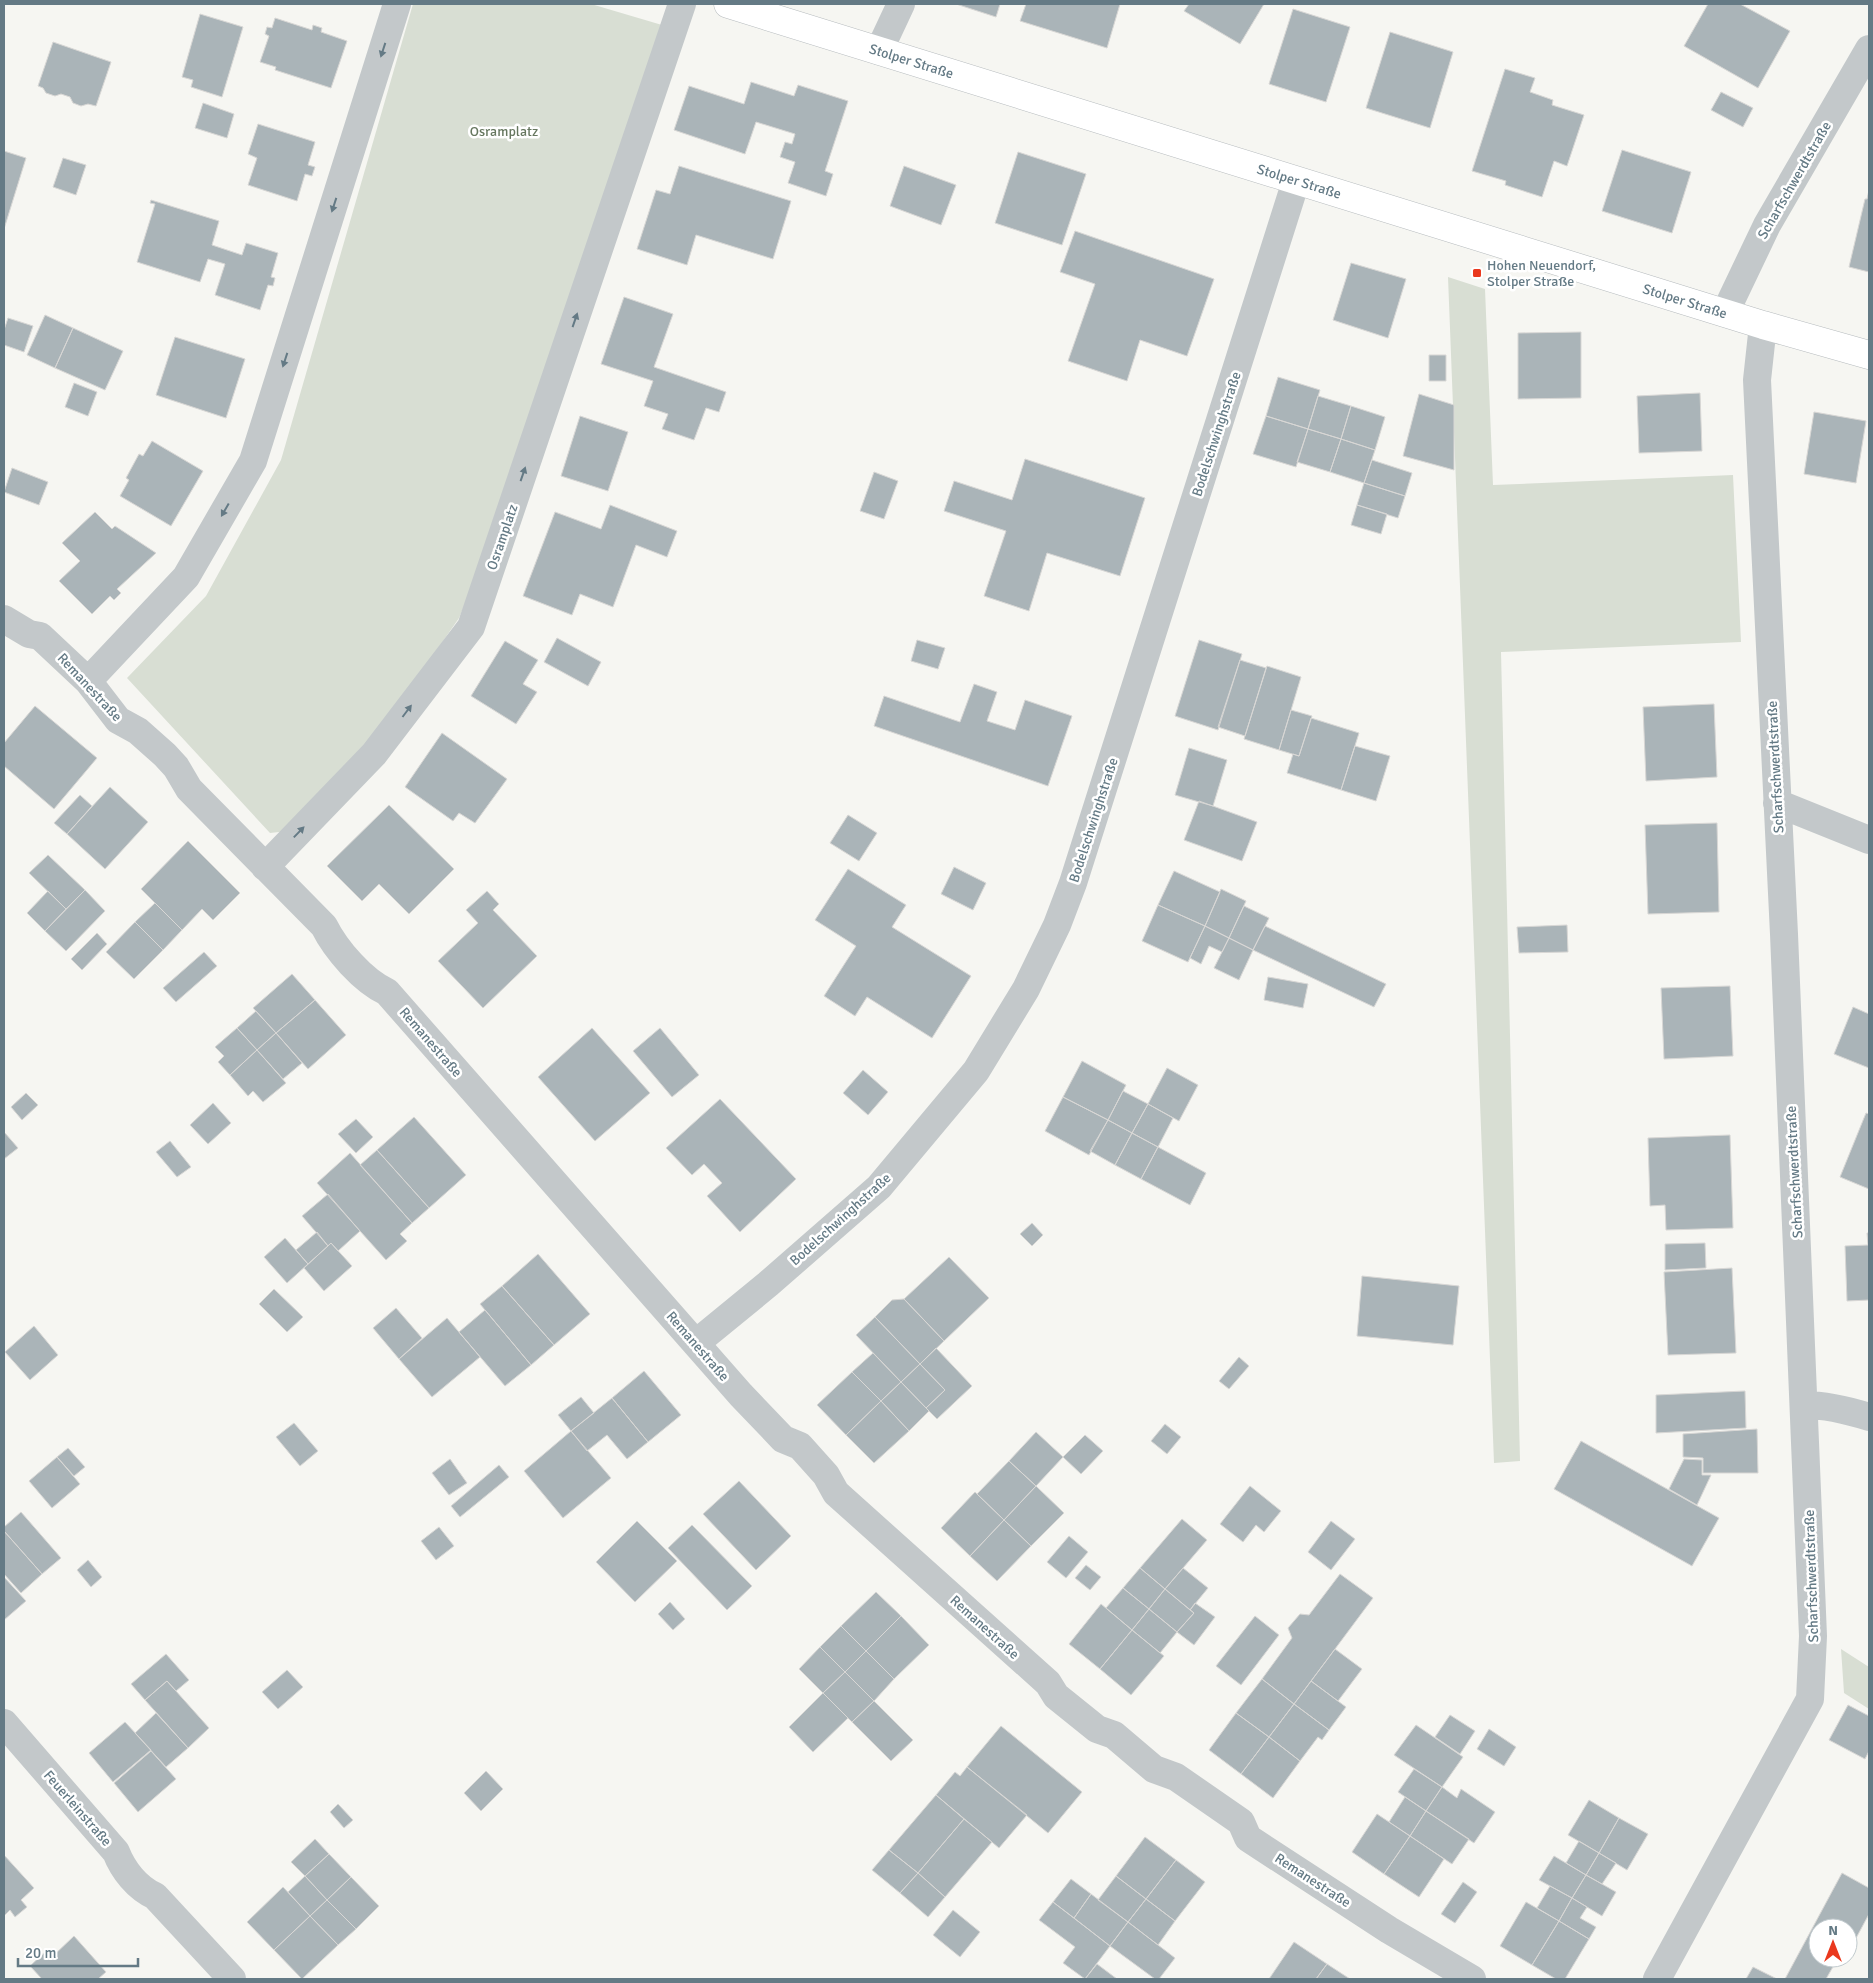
<svg xmlns="http://www.w3.org/2000/svg" width="1873" height="1983" viewBox="0 0 1873 1983" font-family="Signika,sans-serif">
<style>
.green{fill:#d8ded3}
.building{fill:#aab4b8;stroke:#d8d7d5}
.lines{fill:none;stroke-linecap:round;stroke-linejoin:round}
.major-casing{stroke:#b6bbbe;stroke-width:29}
.minor{stroke:#c3c8ca;stroke-width:28}
.major{stroke:#fff;stroke-width:28}
.oneway{fill:#647a85}
.poi-dot{fill:#ea391e;stroke:#fff;stroke-width:2}
.labels{text-anchor:middle;stroke-width:5;stroke-linejoin:round;paint-order:stroke}
.street-label{font-size:14px;fill:#647a85;stroke:#fff}
.park-label{font-size:14px;fill:#66775f;stroke:#fff}
.poi-label{font-size:14px;fill:#647a85;stroke:#fff;text-anchor:start}
</style>
<rect width="100%" height="100%" fill="#f6f6f2"/>
<!-- green -->
<path class="green" d="M413,4h178l71,21 -171,516 -32,77 -84,121 -87,92 -18,2 -143,-155 79,-82 75,-136z
M1448,277l37,12 8,196 240,-10 8,167 -240,10 19,809 -26,2z
M1841,1649l28,18v42l-25,-16z"/>
<!-- building -->
<path class="building" d="M956,4h44l-4,13z
M1026,4h94l-13,44 -87,-27z
M1189,4h75l-24,40 -56,-33z
M1708,4h32l50,27 -32,57 -74,-42z
M1293,9l57,18 -24,75 -57,-18z
M200,14l43,13 -21,70 -31,-10 2,-7 -11,-3z
M275,18l37,12 1,-5 9,3 -1,4 26,9 -16,47 -56,-18 1,-3 -16,-5 9,-26 -4,-2 2,-7 5,1z
M1390,32l63,20 -23,76 -64,-20z
M53,42l58,20 -15,44 -8,-2 -7,2 -8,-3 -3,-6 -9,-3 -6,2 -9,-3 -3,-5 -5,-2z
M1505,69l30,9 -5,14 23,8 -1,5 32,10 -17,51 -13,-5 -12,36 -37,-12 1,-4 -34,-10z
M751,82l43,14 4,-11 50,16 -23,70 8,3 -7,22 -38,-13 7,-21 -15,-5 5,-15 7,2 3,-10 -39,-12 -11,32 -71,-24 15,-44 55,18z
M1721,92l32,16 -10,19 -32,-17z
M203,103l31,11 -7,24 -32,-10z
M258,124l57,18 -7,23 7,2 -3,9 -7,-2 -8,27 -49,-16 9,-27 -9,-4z
M1622,150l69,22 -19,61 -70,-22z
M4,151l22,7 -22,71z
M1018,152l68,22 -24,71 -67,-22z
M63,158l23,7 -10,30 -23,-8z
M679,166l112,35 -18,58 -77,-24 -9,30 -50,-16 19,-59 14,4z
M904,166l52,19 -15,40 -51,-19z
M1869,190v82l-20,-5 16,-68h2z
M151,200l68,21 -7,24 30,10 4,-12 32,10 -7,24 4,1 -2,8 -5,-1 -8,25 -45,-15 10,-31 -17,-5 -8,23 -63,-20 18,-58 -5,-1z
M1075,231l139,48 -27,77 -47,-16 -13,41 -59,-20 27,-77 -35,-12z
M1351,263l55,16 -18,59 -55,-18z
M624,297l49,17 -19,53 72,25 -7,20 -13,-4 -12,32 -32,-11 6,-15 -24,-8 9,-25 -52,-17z
M45,315l28,13 -18,40 -28,-13z
M8,318l25,8 -9,26 -20,-7v-15z
M73,328l50,23 -18,39 -50,-22z
M1581,332v66l-63,1v-66z
M175,337l70,22 -19,59 -70,-23z
M1429,355h17v26h-17z
M1278,377l42,13 -12,39 -42,-13z
M74,383l23,9 -9,24 -23,-9z
M1700,393l2,58 -63,2 -2,-57z
M1419,394l35,11v65l-51,-14z
M1318,396l33,10 -10,33 -33,-10z
M1351,406l34,11 -10,33 -34,-11z
M1814,412l52,9 -10,62 -52,-9z
M580,416l48,16 -20,59 -47,-15z
M1266,416l42,13 -12,38 -43,-13z
M1308,429l33,10 -11,33 -33,-10z
M1341,439l34,11 -11,33 -34,-11z
M152,441l51,30 -32,55 -51,-30 9,-16 -3,-2 13,-24 4,2z
M1025,459l120,39 -25,78 -73,-23 -18,58 -45,-15 22,-65 -62,-20 10,-30 58,19z
M1372,460l40,13 -7,23 -41,-13z
M12,468l36,14 -9,23 -35,-13z
M874,472l24,9 -14,38 -24,-8z
M1364,483l41,13 -7,22 -41,-13z
M610,505l67,26 -10,26 -31,-12 -23,62 -33,-13 -8,21 -49,-19 32,-84 46,17z
M1357,505l30,9 -6,20 -30,-9z
M95,512l17,17 3,-3 41,27 -39,36 4,4 -7,7 -4,-4 -18,18 -33,-33 21,-20 -18,-18z
M557,638l44,24 -13,24 -44,-24z
M917,640l28,8 -7,21 -27,-8z
M1199,640l43,14 -24,76 -43,-14z
M505,641l33,19 -15,24 14,8 -21,32 -45,-28z
M1240,660l26,8 -21,68 -27,-9z
M1267,666l34,11 -22,73 -35,-11z
M974,684l23,8 -10,29 28,9 10,-30 47,16 -24,70 -174,-60 10,-30 76,26z
M1714,704l3,73 -71,4 -3,-74z
M35,706l62,52 -43,51 -50,-43v-23z
M1291,710l21,6 -13,40 -20,-6z
M1311,718l48,15 -18,57 -54,-17 6,-19 6,2z
M442,733l65,46 -32,44 -16,-10 -6,8 -48,-34z
M1355,746l35,10 -14,45 -35,-11z
M1189,748l38,12 -14,46 -38,-11z
M110,787l38,35 -43,47 -38,-35z
M80,795l12,11 -25,28 -13,-11z
M1199,801l58,21 -15,39 -58,-21z
M389,805l65,64 -45,45 -30,-30 -17,17 -35,-35z
M848,815l29,18 -18,28 -29,-18z
M1717,823l2,89 -71,2 -3,-89z
M188,841l52,52 -27,27 -11,-11 -20,21 -41,-41z
M48,855l37,35 -19,19 -37,-36z
M954,867l32,16 -13,27 -32,-16z
M848,869l58,36 -14,22 79,49 -39,62 -65,-41 -12,19 -31,-20 32,-50 -41,-26z
M1174,871l46,21 -15,34 -47,-21z
M1221,889l25,12 -17,37 -24,-12z
M85,890l20,21 -39,40 -21,-20z
M48,891l18,18 -21,22 -18,-18z
M487,891l12,13 -6,6 44,46 -54,52 -45,-47 40,-38 -12,-13z
M155,903l27,27 -19,20 -28,-28z
M1158,905l47,21 -17,36 -46,-21z
M1244,906l25,12 -16,32 -24,-12z
M135,922l28,28 -29,29 -28,-27z
M1567,925l1,27 -49,1 -2,-26z
M1205,926l24,12 -7,14 -13,-6 -8,18 -11,-6z
M1265,926l121,58 -12,23 -121,-57z
M97,933l10,11 -25,26 -11,-11z
M1229,938l24,12 -14,30 -25,-12z
M204,952l13,14 -41,36 -13,-14z
M292,974l23,26 -39,33 -23,-25z
M1268,977l40,7 -5,24 -39,-8z
M1730,986l3,70 -69,3 -3,-71z
M315,1000l31,35 -38,34 -32,-36z
M1853,1007l16,7v54l-35,-14z
M256,1011l20,22 -19,17 -20,-22z
M237,1028l20,22 -27,25 -12,-13 6,-6 -9,-9z
M592,1028l58,65 -55,48 -57,-64z
M660,1028l39,47 -27,22 -39,-46z
M276,1033l26,30 -19,16 -26,-29z
M257,1050l29,33 -23,19 -10,-11 -5,5 -18,-21z
M1082,1061l44,24 -18,35 -45,-23z
M1167,1068l31,17 -19,36 -31,-17z
M863,1070l25,22 -20,23 -25,-22z
M1123,1091l25,13 -16,29 -24,-13z
M26,1093l12,12 -16,15 -11,-13z
M1063,1097l45,23 -19,35 -44,-24z
M720,1099l76,80 -56,53 -33,-36 15,-13 -18,-19 -12,11 -26,-27z
M213,1103l18,20 -23,21 -18,-19z
M1148,1104l25,14 -15,29 -26,-14z
M1866,1113l3,1v75l-29,-12z
M414,1117l52,58 -37,33 -52,-58z
M356,1119l17,18 -17,16 -18,-19z
M1108,1120l24,13 -17,32 -25,-14z
M5,1133l13,15 -14,11v-25z
M1132,1133l26,14 -17,32 -26,-14z
M1730,1135l3,93 -67,2 -1,-25 -15,1 -2,-68z
M170,1141l21,26 -14,10 -21,-25z
M1158,1147l48,26 -16,32 -49,-26z
M377,1150l52,58 -17,15 -52,-58z
M350,1153l62,70 -12,11 7,7 -21,19 -69,-77z
M328,1194l32,37 -22,20 -7,-8 -3,3 -26,-30z
M1032,1223l11,12 -11,11 -12,-12z
M317,1232l11,14 -20,18 -12,-14z
M1867,1233h2v67l-22,1 -2,-55 23,-1z
M285,1238l23,26 -21,19 -23,-26z
M331,1243l21,23 -28,25 -20,-23z
M1705,1243l1,25 -41,2v-26z
M538,1254l52,60 -36,31 -52,-59z
M949,1257l40,41 -45,43 -40,-42z
M1732,1268l4,85 -68,2 -4,-83z
M1362,1276l97,10 -6,59 -96,-9z
M502,1286l52,59 -23,20 -51,-61z
M274,1289l29,28 -16,15 -28,-28z
M904,1299l40,42 -24,23 -45,-47 17,-17z
M396,1308l26,30 -23,21 -26,-31z
M485,1310l46,55 -26,21 -46,-54z
M875,1317l45,47 -19,18 -45,-47z
M447,1318l33,39 -48,40 -33,-38z
M34,1326l24,29 -28,25 -25,-28z
M936,1348l36,38 -35,33 -11,-11 19,-18 -25,-26z
M873,1353l28,29 -20,19 -29,-29z
M1239,1357l10,9 -20,23 -10,-8z
M920,1364l25,26 -19,18 -25,-26z
M644,1371l37,44 -33,27 -36,-44z
M852,1372l29,29 -35,34 -29,-30z
M901,1382l28,29 -20,20 -28,-30z
M1745,1391l1,37 -90,5v-38z
M581,1397l13,16 -23,18 -13,-16z
M612,1398l36,44 -21,17 -20,-24 -20,16 -16,-20z
M881,1401l28,30 -35,32 -28,-28z
M294,1423l24,28 -18,15 -24,-29z
M1165,1424l16,13 -14,17 -16,-13z
M1757,1429l1,44h-55v-15l-20,-1v-23z
M571,1431l40,47 -48,40 -39,-47z
M1036,1432l27,25 -27,29 -27,-25z
M1085,1435l18,16 -22,23 -18,-17z
M1581,1441l138,77 -27,48 -138,-77z
M68,1448l17,19 -11,9 -17,-19z
M57,1457l23,27 -28,24 -23,-27z
M450,1459l17,24 -18,12 -17,-22z
M1684,1459l18,1v15h9l-14,30 -28,-16z
M1009,1461l27,25 -32,34 -27,-26z
M499,1465l10,12 -49,40 -9,-11z
M739,1481l52,55 -35,34 -53,-56z
M1036,1486l28,27 -33,33 -27,-26z
M1250,1486l31,25 -17,21 -8,-7 -13,17 -23,-18z
M975,1492l29,28 -34,36 -29,-28z
M21,1512l40,46 -19,16 -38,-43v-4z
M1182,1519l25,21 -42,49 -25,-21z
M1004,1520l27,26 -34,35 -27,-25z
M637,1521l40,40 -42,41 -39,-40z
M1331,1521l24,18 -24,31 -23,-18z
M692,1525l60,61 -25,24 -59,-62z
M439,1527l15,19 -18,14 -15,-19z
M4,1531l38,43 -21,19 -17,-19z
M1069,1536l19,16 -22,26 -19,-16z
M88,1560l14,17 -11,10 -14,-17z
M1086,1565l15,12 -11,13 -15,-12z
M1140,1568l25,21 -16,20 -26,-21z
M1183,1568l25,20 -18,22 -25,-21z
M1340,1574l33,24 -79,106 -32,-25 30,-41 -4,-10 12,-14 9,1z
M4,1577l22,24 -22,19z
M1123,1588l26,21 -17,21 -26,-22z
M1165,1589l29,24 -17,19 -28,-23z
M876,1592l25,24 -35,35 -25,-25z
M670,1602l15,17 -12,11 -15,-16z
M1195,1603l20,14 -21,28 -17,-13 17,-19 -4,-3z
M1101,1604l31,26 -32,39 -31,-25z
M1149,1609l28,23 -17,21 -28,-23z
M901,1616l28,29 -35,34 -28,-28z
M1255,1616l24,19 -38,50 -25,-19z
M841,1626l25,25 -21,21 -25,-25z
M1132,1630l32,26 -33,39 -31,-26z
M820,1647l25,25 -22,21 -24,-24z
M1335,1649l27,20 -24,32 -27,-20z
M866,1651l28,28 -20,22 -29,-29z
M166,1654l23,26 -13,11 -9,-10 -22,19 -14,-16z
M287,1670l16,17 -25,22 -16,-17z
M845,1672l29,29 -22,21 -29,-29z
M1262,1679l32,25 -25,33 -33,-24z
M167,1681l42,47 -21,20 -43,-48z
M1311,1681l35,26 -17,23 -35,-26z
M823,1693l25,25 -35,34 -24,-25z
M874,1701l39,39 -22,21 -39,-39z
M1294,1704l35,26 -7,10 -4,-3 -18,24 -31,-24z
M1848,1705l21,11v35l-4,8 -36,-19z
M156,1713l32,35 -22,19 -31,-34z
M1236,1713l33,24 -28,37 -32,-24z
M1450,1715l25,16 -15,23 -25,-17z
M125,1722l26,28 -38,32 -24,-29z
M1416,1725l47,32 -21,30 -48,-32z
M1001,1726l81,66 -34,41 -81,-66z
M1489,1729l27,18 -12,19 -27,-17z
M1269,1737l31,24 -27,37 -32,-24z
M151,1751l25,28 -38,33 -24,-29z
M967,1767l60,48 -28,33 -63,-53 19,-23 5,4z
M1414,1769l28,18 -16,24 -28,-19z
M486,1771l17,18 -22,22 -17,-18z
M1442,1787l15,11 4,-9 34,23 -21,31 -48,-32z
M936,1795l28,24 -46,54 -29,-23z
M1405,1797l21,14 -16,25 -21,-14z
M1589,1800l30,18 -20,35 -31,-18z
M338,1804l15,16 -9,8 -14,-16z
M1426,1811l43,28 -17,25 -42,-28z
M1377,1814l33,22 -26,38 -32,-22z
M1619,1818l29,16 -21,36 -28,-17z
M964,1819l28,23 -47,55 -27,-24z
M1410,1836l34,23 -25,38 -35,-23z
M1145,1837l31,23 -30,39 -30,-23z
M315,1839l14,15 -24,22 -14,-14z
M1579,1841l20,12 -13,22 -20,-12z
M889,1850l29,23 -18,20 -28,-23z
M1599,1853l17,10 -14,21 -16,-9z
M329,1854l22,23 -24,23 -22,-24z
M4,1855l30,33 -13,12 6,7 -12,10 -5,-7 -6,6z
M1554,1856l32,19 -14,23 -33,-18z
M1176,1860l29,22 -30,39 -29,-22z
M918,1873l27,24 -17,20 -28,-24z
M1842,1873l27,15v26l-21,39v-25h-30v30h20l-12,21h-41z
M1586,1875l30,17 -14,24 -30,-18z
M305,1876l22,24 -17,16 -22,-24z
M1116,1876l30,23 -18,23 -30,-22z
M351,1877l28,29 -23,23 -29,-29z
M1071,1879l20,15 -17,24 -21,-16z
M1463,1882l14,10 -22,31 -14,-9z
M1550,1886l22,12 -13,23 -22,-13z
M283,1887l27,29 -36,34 -27,-28z
M1091,1894l37,28 -18,24 -36,-28z
M1572,1898l15,9 -7,11 16,9 -7,12 -30,-18z
M1146,1899l29,22 -17,24 -30,-23z
M327,1900l29,29 -18,16 -28,-29z
M1053,1902l57,44 -25,33 -22,-16 12,-16 -36,-27z
M1526,1902l33,19 -27,44 -32,-19z
M953,1910l27,22 -20,25 -27,-22z
M310,1916l28,29 -36,34 -28,-29z
M1559,1921l30,18 -24,40h-9l-24,-14z
M1128,1922l47,36 -16,21h-4l-45,-33z
M74,1936l32,36 -8,7h-56l-12,-13 17,-16 6,6z
M1294,1942l33,22 -11,15h-47z
M1097,1964l20,15h-32z
M1327,1964l23,15h-34z
M1753,1967l24,12h-31z"/>
<g class="lines">
<defs>
<g id="major">
<path id="s1" d="M728,4l1035,321 106,30"/>
</g>
</defs>
<!-- major casing -->
<use href="#major" class="major-casing"/>
<!-- minor -->
<path class="minor" d="M879,51l22,-47
M1725,313l42,-88 102,-176
M4,619l25,15 11,2 48,45 30,39 20,11 27,24 11,12 13,22 135,137c12,24 39,55 63,66l354,403 42,44 17,7 26,29 10,18 212,190 8,13 41,33 17,6 40,34 22,8 65,45 7,16 141,92 83,49
M88,681l98,-104 67,-116 144,-457
M1777,803l92,37
M265,867l109,-113 97,-127 211,-623
M696,1343l72,-59 111,-97 97,-116 50,-82 31,-64 16,-42 223,-702
M1804,1405c23,0 43,5 65,12
M4,1723l112,129c7,18 21,36 39,44l77,83
M1657,1979l153,-280 3,-63 -29,-702 -27,-554 6,-55"/>
<!-- major -->
<use href="#major" class="major"/>
</g>
<!-- one-way arrows -->
<defs><path id="oneway-solid" d="M-6-.8H1V-3.2L6.5 0L1 3.2V.8H-6Z" transform="scale(1.25)"/></defs>
<g class="oneway">
<use href="#oneway-solid" transform="translate(383 50) rotate(108)"/>
<use href="#oneway-solid" transform="translate(334 205) rotate(108)"/>
<use href="#oneway-solid" transform="translate(575 320) rotate(-71)"/>
<use href="#oneway-solid" transform="translate(285 360) rotate(108)"/>
<use href="#oneway-solid" transform="translate(523 474) rotate(-71)"/>
<use href="#oneway-solid" transform="translate(225 510) rotate(120)"/>
<use href="#oneway-solid" transform="translate(407 711) rotate(-53)"/>
<use href="#oneway-solid" transform="translate(299 832) rotate(-46)"/>
</g>
<!-- markers -->
<rect class="poi-dot" x="1472" y="268" width="10" height="10" rx="2.5"/>
<g class="labels">
<!-- street labels -->
<g class="street-label">
<text dy="5" stroke="none"><textPath href="#s1" startOffset="192">Stolper Straße</textPath></text>
<text transform="translate(1794 180) rotate(-60)" y="5">Scharfschwerdtstraße</text>
<text dy="5" stroke="none"><textPath href="#s1" startOffset="598">Stolper Straße</textPath></text>
<text dy="5" stroke="none"><textPath href="#s1" startOffset="1002">Stolper Straße</textPath></text>
<text transform="translate(1216 434) rotate(-72)" y="5">Bodelschwinghstraße</text>
<text transform="translate(502 537) rotate(-71)" y="5">Osramplatz</text>
<text transform="translate(90 687) rotate(47)" y="5">Remanestraße</text>
<text transform="translate(1775 767) rotate(-93)" y="5">Scharfschwerdtstraße</text>
<text transform="translate(1093 820) rotate(-72)" y="5">Bodelschwinghstraße</text>
<text transform="translate(431 1042) rotate(49)" y="5">Remanestraße</text>
<text transform="translate(1794 1172) rotate(-93)" y="5">Scharfschwerdtstraße</text>
<text transform="translate(840 1219) rotate(-42)" y="5">Bodelschwinghstraße</text>
<text transform="translate(698 1346) rotate(49)" y="5">Remanestraße</text>
<text transform="translate(1811 1576) rotate(-92)" y="5">Scharfschwerdtstraße</text>
<text transform="translate(985 1627) rotate(42)" y="5">Remanestraße</text>
<text transform="translate(78 1808) rotate(49)" y="5">Feuerleinstraße</text>
<text transform="translate(1313 1880) rotate(33)" y="5">Remanestraße</text>
</g>
<!-- park labels -->
<g class="park-label">
<text x="504" y="136">Osramplatz</text>
</g>
<!-- poi labels -->
<g class="poi-label">
<text x="1487" y="270">Hohen Neuendorf,<tspan x="1487" dy="16">Stolper Straße</tspan></text>
</g>
</g>
<!-- border -->
<rect width="1873" height="1983" fill="none" stroke="#647a85" stroke-width="10"/>
<!-- north arrow -->
<g transform="translate(1833 1943)"><circle r="24" fill="#ffffff" stroke="#c1cace"/>
<path d="M0-4L9 19L0 12L-9 19Z" fill="#ea391e"/>
<text y="-8" font-size="14" font-weight="bold" text-anchor="middle" fill="#647a85">N</text>
</g>
<!-- scale -->
<path d="M18 1958v8h120v-8" fill="none" stroke="#647a85" stroke-width="2.5"/>
<text x="25" y="1958" font-size="15" fill="#647a85" stroke="#ffffff" stroke-width="4" paint-order="stroke">20 m</text>
</svg>
